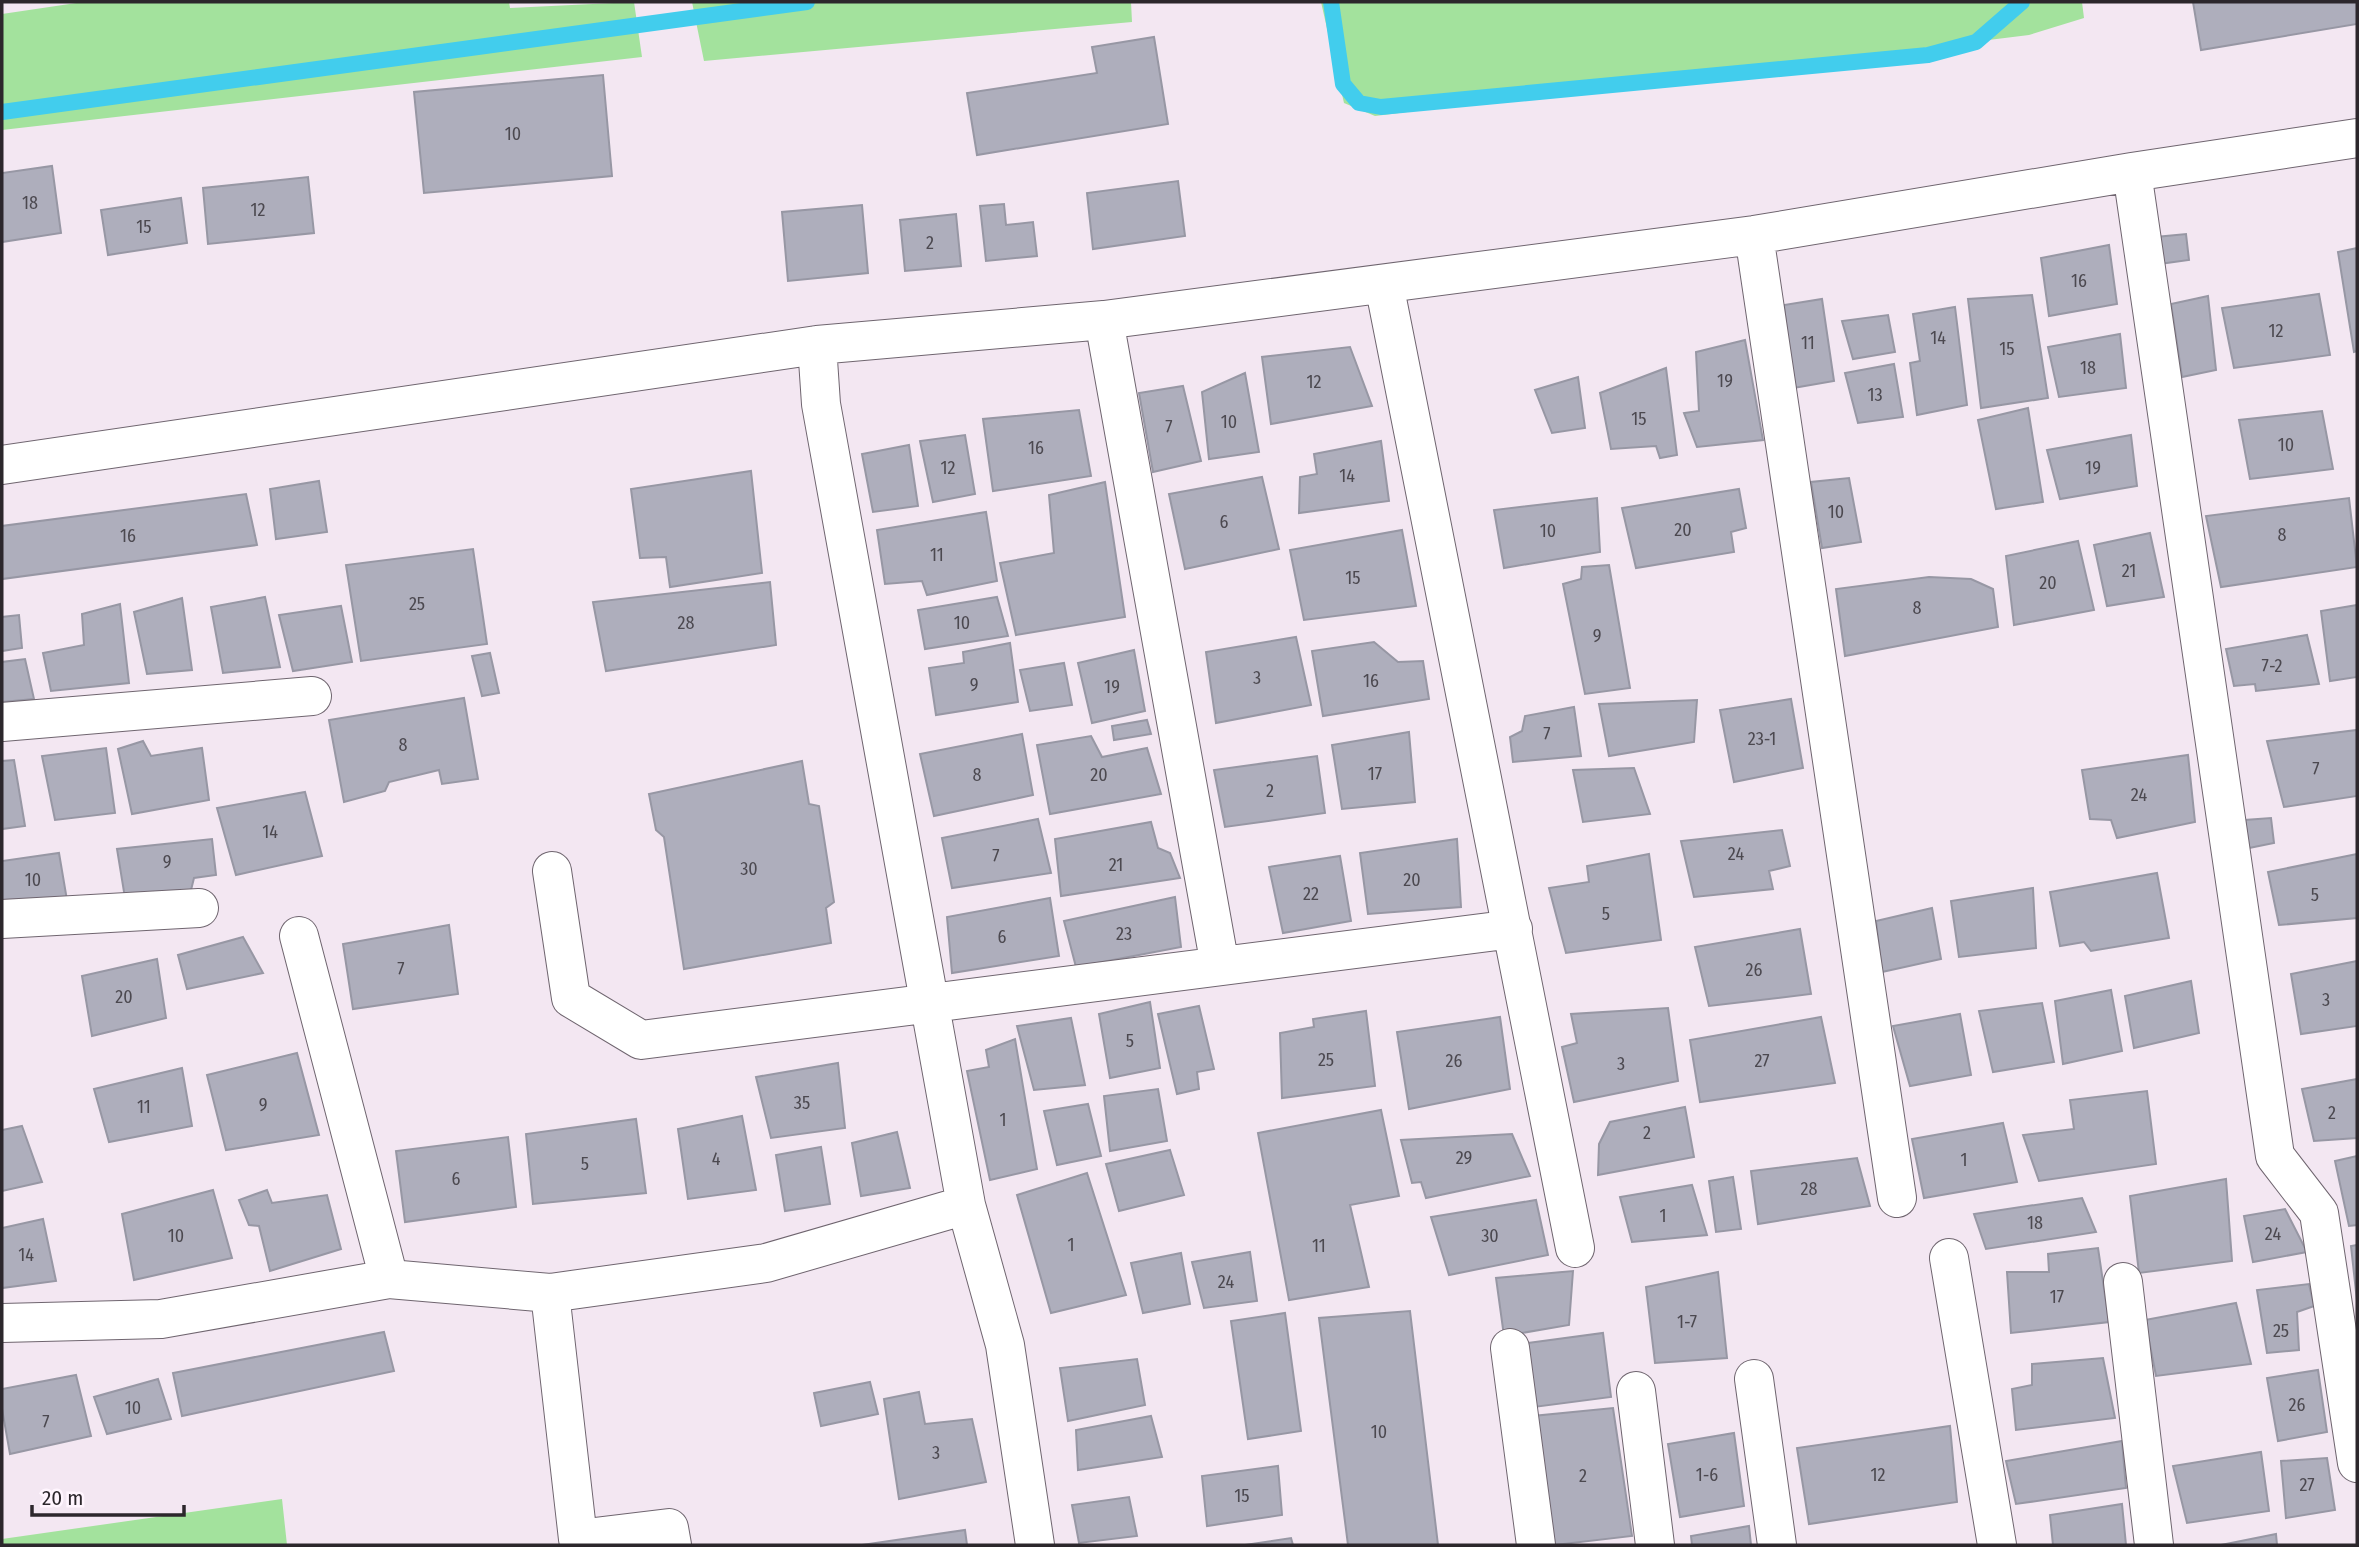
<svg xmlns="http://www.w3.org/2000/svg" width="2359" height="1547" viewBox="0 0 2359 1547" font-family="'Fira Sans Condensed',sans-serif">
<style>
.green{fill:#a3e29d}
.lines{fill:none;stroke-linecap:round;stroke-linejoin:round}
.stream{stroke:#42cded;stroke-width:16}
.building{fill:#aeaebc;stroke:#9797a4;stroke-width:2}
.minor-casing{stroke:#6f656f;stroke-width:40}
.minor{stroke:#fff;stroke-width:38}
.labels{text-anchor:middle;stroke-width:5;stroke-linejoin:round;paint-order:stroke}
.number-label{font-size:18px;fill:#4c4950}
</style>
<rect width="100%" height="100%" fill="#f3e7f2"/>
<!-- green -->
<path class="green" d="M83,2h426l1,6 124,-6 8,55 -640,73v-116z
M692,2h439l1,20 -428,39z
M1321,2h761l2,16 -55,17 -654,81 -31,-13z
M282,1499l5,46h-285v-6z"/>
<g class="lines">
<!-- stream -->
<path class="stream" d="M1331,2l12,82 16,19 22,4 547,-52 48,-13 46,-40
M2,112l805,-110"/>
</g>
<!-- building -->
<path class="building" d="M2193,2h164v22l-156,26z
M1154,37l14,87 -191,31 -10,-62 130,-20 -5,-26z
M603,75l9,101 -188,17 -10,-101z
M52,166l9,67 -59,9v-69z
M308,177l6,56 -106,11 -5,-56z
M1178,181l7,55 -92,13 -6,-56z
M181,198l6,45 -79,12 -7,-45z
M1004,204l2,21 27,-3 4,34 -51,5 -6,-55z
M862,205l6,68 -80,8 -6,-69z
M956,214l5,52 -56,5 -5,-51z
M2186,234l3,26 -30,4 -3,-27z
M2109,245l8,59 -68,12 -8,-58z
M2357,248v103l-3,1 -16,-100z
M2319,294l11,61 -96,13 -12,-60z
M2032,295l16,103 -67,10 -13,-109z
M2208,296l8,74 -34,7 -11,-73z
M1822,299l12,82 -41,7 -9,-83z
M1955,307l12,98 -50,10 -7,-52 10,-2 -7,-47z
M1888,315l7,37 -42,7 -11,-38z
M2120,334l6,54 -67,9 -11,-50z
M1745,340l18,100 -66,7 -13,-34 15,-2 -3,-59z
M1350,347l22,59 -101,18 -9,-67z
M1894,364l9,53 -45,6 -13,-50z
M1666,368l11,87 -17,3 -4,-12 -45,3 -11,-56z
M1245,373l14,79 -50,7 -7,-67z
M1578,377l7,51 -33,5 -17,-43z
M1183,386l18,75 -48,11 -14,-79z
M2028,408l15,94 -47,7 -18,-89z
M1079,410l12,66 -98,15 -10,-72z
M2322,411l11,58 -83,10 -11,-59z
M965,435l10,59 -42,8 -13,-61z
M2131,435l6,51 -77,13 -13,-49z
M1381,441l8,60 -90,12 1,-36 17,-3 -3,-20z
M909,445l9,61 -45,6 -11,-58z
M751,471l11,102 -92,14 -4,-30 -26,1 -9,-69z
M1262,477l17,72 -94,20 -16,-75z
M1849,478l12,64 -39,6 -11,-66z
M319,481l8,51 -51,7 -6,-50z
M1105,482l20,135 -109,18 -16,-72 54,-10 -5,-58z
M1739,489l7,39 -15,4 3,20 -98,16 -14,-60z
M246,494l11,51 -255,34v-53z
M1597,498l3,54 -96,16 -10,-58z
M2349,498l8,69 -136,20 -15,-71z
M986,512l11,69 -70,14 -5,-14 -37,3 -8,-54z
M1402,530l14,76 -112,14 -14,-70z
M2150,533l14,64 -57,9 -13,-61z
M2078,541l16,69 -80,15 -8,-69z
M473,549l14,95 -126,17 -15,-96z
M1609,565l21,123 -45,6 -22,-110 18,-5 1,-12z
M1929,577l42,2 22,10 5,38 -153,29 -9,-67z
M770,582l6,63 -170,26 -13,-69z
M265,597l15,70 -57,6 -12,-66z
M997,597l11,39 -83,13 -7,-39z
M182,598l10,72 -45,4 -13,-62z
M120,604l9,79 -78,8 -8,-38 41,-8 -2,-31z
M2357,605v72l-27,4 -9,-70z
M341,606l11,56 -59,9 -14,-56z
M19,615l3,33 -20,3v-34z
M2307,635l12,49 -63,7 -1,-7 -21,2 -8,-37z
M1296,637l15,68 -95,18 -10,-71z
M1374,642l24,20 25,-1 6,38 -106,17 -11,-65z
M1010,643l8,59 -82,13 -7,-47 35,-5 -1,-11z
M1134,650l11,61 -53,12 -14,-60z
M490,653l9,40 -17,3 -10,-40z
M25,659l9,40 -32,3v-40z
M1064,663l8,42 -42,6 -10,-41z
M464,698l14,81 -36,5 -3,-14 -50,12 -4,9 -41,11 -15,-82z
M1791,699l12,69 -69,14 -14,-72z
M1697,700l-3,42 -85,14 -10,-52z
M1574,707l7,49 -68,6 -3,-25 12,-6 3,-15z
M1147,720l4,14 -37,6 -2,-14z
M2357,730v66l-73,11 -17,-66z
M1409,732l6,70 -73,7 -10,-64z
M1022,734l11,61 -99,21 -14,-62z
M1091,736l11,21 45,-9 14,46 -111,20 -13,-69z
M143,741l8,15 51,-8 7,52 -77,14 -14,-65z
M106,748l9,65 -60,7 -13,-64z
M2188,755l7,67 -78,16 -6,-18 -21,-1 -8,-49z
M1317,756l8,57 -100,14 -11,-57z
M14,760l11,66 -23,3v-68z
M802,761l7,43 10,2 15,96 -8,6 5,35 -147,26 -20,-132 -8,-7 -7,-36z
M1634,768l16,46 -67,8 -10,-52z
M305,792l17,64 -86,19 -19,-67z
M2271,818l3,25 -25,5 -4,-28z
M1038,819l13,54 -99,15 -10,-50z
M1151,822l7,26 12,5 10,25 -119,18 -6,-57z
M1782,830l8,36 -21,5 4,18 -79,8 -13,-56z
M212,839l4,36 -22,3 -3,12 -66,8 -8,-49z
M1457,839l4,68 -93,7 -8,-61z
M59,853l8,47 -65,6v-45z
M1649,854l12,86 -95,13 -17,-65 40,-6 -2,-16z
M2357,854v64l-78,7 -11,-53z
M1340,856l11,65 -68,12 -14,-66z
M2157,873l12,65 -78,13 -7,-9 -24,4 -10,-54z
M2033,888l3,60 -77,9 -8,-56z
M1175,897l6,50 -105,20 -12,-46z
M1050,898l9,58 -107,17 -5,-56z
M1932,908l9,51 -59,13 -6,-51z
M449,925l9,69 -105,15 -10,-65z
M1800,929l11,65 -102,12 -14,-59z
M243,937l20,36 -76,16 -9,-34z
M157,959l9,59 -74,18 -10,-60z
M2357,961v65l-56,8 -10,-60z
M2191,981l8,52 -65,15 -9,-52z
M2111,990l11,61 -59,13 -8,-63z
M1150,1002l10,66 -50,10 -11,-64z
M2042,1003l12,59 -61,10 -14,-61z
M1199,1006l15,63 -17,3 2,17 -22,5 -19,-80z
M1668,1008l10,73 -104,21 -12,-55 15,-4 -6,-29z
M1366,1011l9,75 -93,12 -2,-65 34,-6 -1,-8z
M1960,1014l11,61 -61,11 -17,-60z
M1500,1017l10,72 -101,20 -12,-77z
M1821,1017l14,66 -135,19 -10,-62z
M1071,1018l14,67 -51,5 -17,-64z
M1015,1039l22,130 -47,11 -23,-109 22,-4 -3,-17z
M297,1053l22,82 -93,15 -19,-75z
M838,1063l7,65 -74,10 -15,-61z
M182,1068l10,58 -83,16 -15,-53z
M2357,1079v59l-43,3 -12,-52z
M1158,1089l9,52 -57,10 -6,-55z
M2147,1091l9,73 -117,17 -16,-46 51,-6 -4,-29z
M1088,1104l13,52 -44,9 -13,-54z
M1685,1107l9,50 -96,18 1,-31 11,-22z
M1381,1110l18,86 -49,9 19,82 -80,13 -31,-167z
M742,1116l14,74 -68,9 -10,-70z
M636,1119l10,74 -113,11 -7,-70z
M2003,1123l14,59 -93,16 -12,-59z
M22,1126l20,56 -40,9v-61z
M897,1132l13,56 -49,8 -9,-53z
M1512,1134l18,42 -104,22 -5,-16 -9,1 -11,-43z
M508,1137l8,70 -111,15 -9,-71z
M821,1147l9,57 -45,7 -9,-56z
M1170,1150l14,45 -65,16 -13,-47z
M2357,1156v69l-8,1 -14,-65z
M1857,1158l13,48 -112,18 -7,-53z
M1087,1173l39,122 -75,18 -34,-118z
M1733,1177l8,52 -25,3 -7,-51z
M2226,1179l6,82 -93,12 -9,-77z
M1692,1185l15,50 -75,7 -12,-45z
M213,1190l19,68 -98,22 -12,-66z
M267,1190l5,13 55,-8 14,54 -71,22 -11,-45 -10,-1 -10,-25z
M2082,1198l14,34 -110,17 -12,-35z
M1536,1200l12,55 -99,20 -18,-58z
M2285,1209l22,43 -54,10 -9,-46z
M43,1219l13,62 -54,7v-60z
M2357,1245v56l-6,-55z
M2098,1248l11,74 -98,11 -4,-61h42l-1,-18z
M1250,1252l7,49 -53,7 -12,-46z
M1181,1253l9,51 -47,9 -12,-50z
M1573,1271l-4,54 -65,11 -8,-58z
M1718,1272l9,86 -72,5 -9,-76z
M2309,1284l5,22 -17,6 2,38 -32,3 -10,-63z
M2236,1303l15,61 -95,12 -11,-56z
M1410,1311l28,234h-90l-29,-227z
M1285,1313l16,118 -53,8 -17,-118z
M384,1332l10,39 -212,45 -9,-43z
M1603,1333l8,64 -77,10 -13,-63z
M2103,1358l12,60 -99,12 -4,-41 20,-4v-21z
M1137,1359l8,46 -77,16 -8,-53z
M2318,1370l9,62 -49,9 -11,-63z
M76,1375l15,61 -81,18 -8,-45v-20z
M158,1379l13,40 -64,15 -13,-37z
M870,1382l8,32 -57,12 -7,-33z
M919,1392l6,32 47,-5 14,63 -87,17 -15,-100z
M1613,1408l19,128 -77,9 -22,-129z
M1151,1416l11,41 -84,13 -2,-40z
M1950,1426l7,76 -148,22 -12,-76z
M1734,1433l10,73 -64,11 -12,-73z
M2122,1441l4,47 -110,16 -10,-43z
M2261,1452l8,59 -82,12 -14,-57z
M2327,1458l8,52 -49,8 -5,-57z
M1278,1466l4,49 -75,11 -5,-50z
M1129,1497l8,39 -58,7 -7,-38z
M2122,1504l4,41h-73l-3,-30z
M1749,1526l2,19h-59l-1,-9z
M965,1530l2,15h-105z
M2276,1534l1,11h-56z
M1291,1538l2,7h-48z"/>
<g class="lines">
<defs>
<path id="minor" d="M2132,172l143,984 44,57 38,250
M1754,235l143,963
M1384,284l191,964
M1104,320l116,646
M817,345l4,59 145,801 39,140 30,200
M2,465l815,-120 287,-25 650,-85 378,-63 225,-34
M2,722l310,-26
M552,871l19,127 70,42 872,-111
M2,919l197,-11
M299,936l90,343
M1949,1258l48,287
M2123,1282l31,263
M550,1293l28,246 91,-11 3,17
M2,1323l159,-4 228,-40 161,14 216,-30 200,-58
M1510,1348l26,197
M1754,1379l23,166
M1636,1391l19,154"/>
</defs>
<!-- minor casing -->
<use href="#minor" class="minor-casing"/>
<!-- minor -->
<use href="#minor" class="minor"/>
</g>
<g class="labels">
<!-- number labels -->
<g class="number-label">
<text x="513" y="140">10</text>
<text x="30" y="209">18</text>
<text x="258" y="216">12</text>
<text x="144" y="233">15</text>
<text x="930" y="249">2</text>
<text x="2079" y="287">16</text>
<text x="2276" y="337">12</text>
<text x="1938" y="344">14</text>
<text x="1808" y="349">11</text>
<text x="2007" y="355">15</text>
<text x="2088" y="374">18</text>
<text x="1725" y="387">19</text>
<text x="1314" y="388">12</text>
<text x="1875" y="401">13</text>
<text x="1639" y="425">15</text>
<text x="1229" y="428">10</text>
<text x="1169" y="433">7</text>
<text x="2286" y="451">10</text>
<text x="1036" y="454">16</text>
<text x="948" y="474">12</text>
<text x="2093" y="474">19</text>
<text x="1347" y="482">14</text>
<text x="1836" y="518">10</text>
<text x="1224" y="528">6</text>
<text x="1683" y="536">20</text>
<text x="1548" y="537">10</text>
<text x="2282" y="541">8</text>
<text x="128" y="542">16</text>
<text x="937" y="561">11</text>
<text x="2129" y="577">21</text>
<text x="1353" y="584">15</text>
<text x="2048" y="589">20</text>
<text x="417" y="610">25</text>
<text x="1917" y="614">8</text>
<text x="686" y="629">28</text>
<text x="962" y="629">10</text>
<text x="1597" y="642">9</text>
<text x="2272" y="672">7-2</text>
<text x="1257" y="684">3</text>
<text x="1371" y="687">16</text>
<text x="974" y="691">9</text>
<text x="1112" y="693">19</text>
<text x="1547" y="740">7</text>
<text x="1762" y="745">23-1</text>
<text x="403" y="751">8</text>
<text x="2316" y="775">7</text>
<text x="1375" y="780">17</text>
<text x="977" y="781">8</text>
<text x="1099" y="781">20</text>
<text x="1270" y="797">2</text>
<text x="2139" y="801">24</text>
<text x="270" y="838">14</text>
<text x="1736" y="860">24</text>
<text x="996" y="862">7</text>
<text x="167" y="868">9</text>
<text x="1116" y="871">21</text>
<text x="749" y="875">30</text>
<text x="33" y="886">10</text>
<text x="1412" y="886">20</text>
<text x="1311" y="900">22</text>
<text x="2315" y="901">5</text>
<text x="1606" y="920">5</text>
<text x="1124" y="940">23</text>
<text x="1002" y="943">6</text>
<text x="401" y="975">7</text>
<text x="1754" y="976">26</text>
<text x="124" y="1003">20</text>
<text x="2326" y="1006">3</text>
<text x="1130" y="1047">5</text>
<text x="1326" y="1066">25</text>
<text x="1454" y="1067">26</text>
<text x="1762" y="1067">27</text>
<text x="1621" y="1070">3</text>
<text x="802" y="1109">35</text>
<text x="263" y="1111">9</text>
<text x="144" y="1113">11</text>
<text x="2332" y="1119">2</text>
<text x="1003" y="1126">1</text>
<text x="1647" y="1139">2</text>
<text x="1464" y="1164">29</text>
<text x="716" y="1165">4</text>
<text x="1964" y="1166">1</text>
<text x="585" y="1170">5</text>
<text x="456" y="1185">6</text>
<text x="1809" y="1195">28</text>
<text x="1663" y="1222">1</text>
<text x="2035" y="1229">18</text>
<text x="2273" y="1240">24</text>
<text x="176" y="1242">10</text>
<text x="1490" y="1242">30</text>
<text x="1071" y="1251">1</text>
<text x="1319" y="1252">11</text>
<text x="26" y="1261">14</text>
<text x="1226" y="1288">24</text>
<text x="2057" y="1303">17</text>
<text x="1687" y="1328">1-7</text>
<text x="2281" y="1337">25</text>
<text x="2297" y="1411">26</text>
<text x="133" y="1414">10</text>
<text x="46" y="1428">7</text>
<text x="1379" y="1438">10</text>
<text x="936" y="1459">3</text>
<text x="1707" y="1481">1-6</text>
<text x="1878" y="1481">12</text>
<text x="1583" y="1482">2</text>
<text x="2307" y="1491">27</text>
<text x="1242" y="1502">15</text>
</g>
</g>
<!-- border -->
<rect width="2359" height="1547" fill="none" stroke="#2c272c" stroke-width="7"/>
<!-- scale -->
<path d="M32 1505v10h152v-10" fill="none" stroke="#2c272c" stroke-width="3.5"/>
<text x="42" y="1505" font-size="21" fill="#2c272c" stroke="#fff5fe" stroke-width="5" paint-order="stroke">20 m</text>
</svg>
